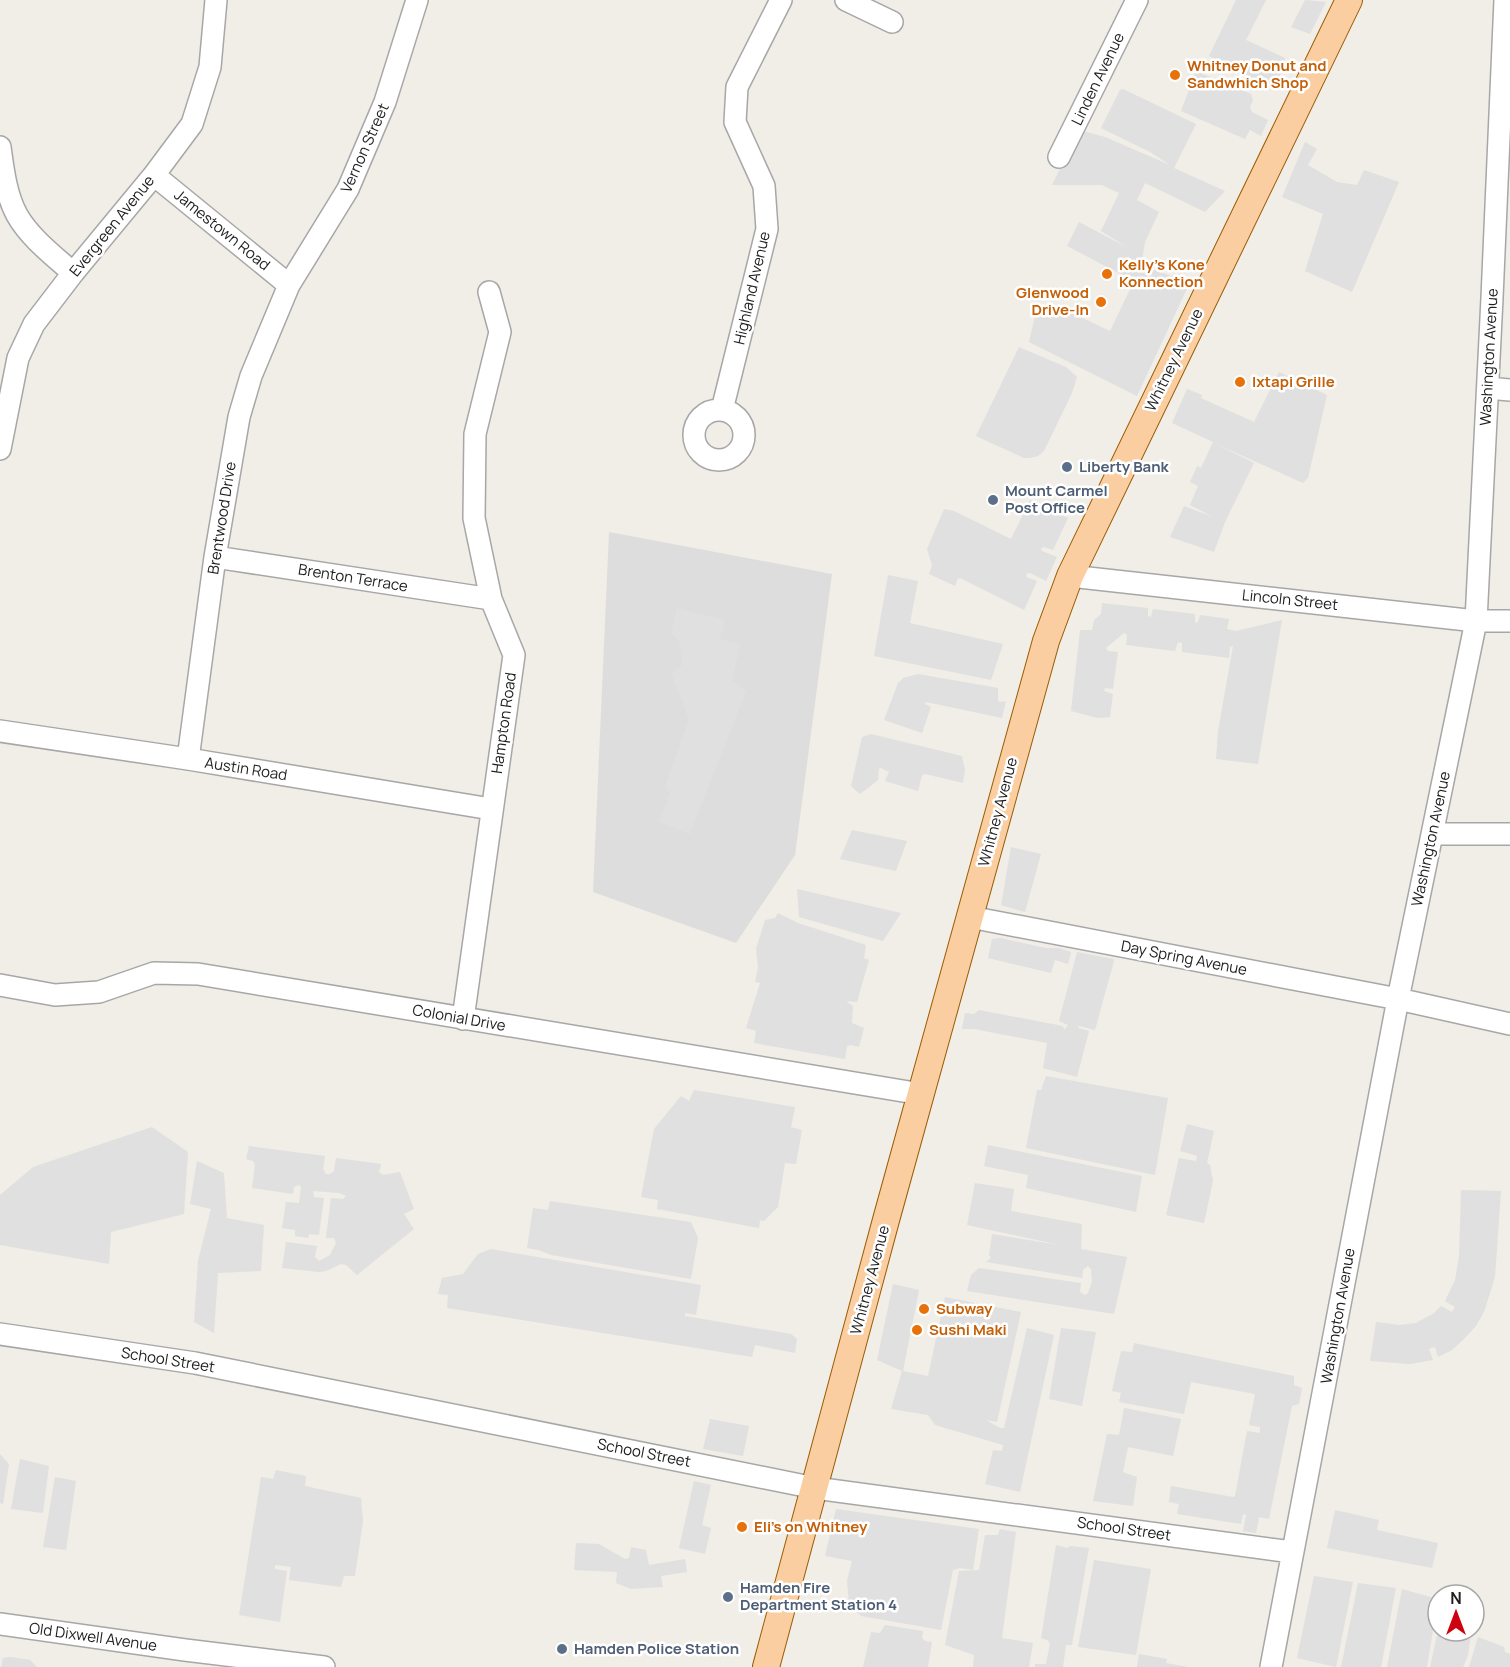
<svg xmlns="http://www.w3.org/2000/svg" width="1510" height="1667" viewBox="0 0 1510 1667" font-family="Manrope,sans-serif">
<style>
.residential{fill:#dedddd}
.parking{fill:#e0e0e0}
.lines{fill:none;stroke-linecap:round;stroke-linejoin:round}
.minor-casing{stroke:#a7a7a7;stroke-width:24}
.major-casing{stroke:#9a5c02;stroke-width:28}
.minor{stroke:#fff;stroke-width:21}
.major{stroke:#fbcea2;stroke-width:26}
.food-dot{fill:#e8710a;stroke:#fff;stroke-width:2}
.service-dot{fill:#5c6f8a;stroke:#fff;stroke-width:2}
.labels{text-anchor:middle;stroke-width:5;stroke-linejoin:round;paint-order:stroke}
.food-label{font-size:15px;font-weight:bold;fill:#c56008;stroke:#fff;text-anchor:start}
.street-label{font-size:15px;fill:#202020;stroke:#fff}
.service-label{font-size:15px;font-weight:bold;fill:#4e5e75;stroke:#fff;text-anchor:start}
</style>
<rect width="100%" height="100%" fill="#f1ede7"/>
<!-- residential -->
<path class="residential" d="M609,532l223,42 -37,281 -59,88 -143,-51z"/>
<!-- parking -->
<path class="parking" d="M1236,0h30l-20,40 39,18 -9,32 -67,-34z
M1305,0l21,2 -16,32 -19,-7z
M1196,71l55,23 2,6 -3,7 2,5 16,8 -7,16 -11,-6 -5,9 -64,-28z
M1123,89l73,35 -22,44 51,23 -20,21 -60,-29 -8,17 22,12 -14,30 -4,24 49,16 -53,114 -108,-54 8,-35 35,6 38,18 24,-50 -67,-35 12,-24 49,26 -27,-17 18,-38 -17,-8h-50l27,-55 26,7 65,28 -20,-13 -49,-24 19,-38z
M1305,142l12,7 -9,16 29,17 20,3 7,-15 35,12 -47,110 -47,-21 18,-57 -41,-17z
M1019,347l47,20 11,10 -5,16 -28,58 -6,5 -9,2h-5l-48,-22z
M1279,372l48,23 -19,83 -5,5 -87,-39 38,19 -29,59 -11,30 -44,-15 14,-31 29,11 -23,-12 8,-19 -8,-4 7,-16 4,2 12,-26 -41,-19 15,-34 15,6 -1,3 53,24z
M1030,500l38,18 -15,32 -9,-3 -3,1 1,3 15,6 -11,24 -16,-8h-3l-1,4 11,4 -13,29 -62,-31 -4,-1 -3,8 -26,-12 3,-9 -5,-16 17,-40 10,2 57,28z
M888,575l30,6 -8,42 93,21 -12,36 -117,-24z
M1102,603l46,5v8l3,1 2,-8 42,5v9l3,-1 2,-7 29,4 -2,10 9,2 46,-11 -24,144 -42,-5 2,-28 15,-85 -3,1 -1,11 -47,-6v-9l-4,-1 -3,9 -49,-6 1,-10 -3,-2 -18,15 2,3 10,1 -5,37 -8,-1 -1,3 9,3 -3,23 -12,1 -27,-7 9,-81h12l2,-10 7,-6z
M677,608l48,12 -5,19 21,5 -9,36 14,11 -56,143 -31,-12 11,-29 -5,-6 24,-68 -18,-46 11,-8 -3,-24 -8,-8z
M918,674l80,14v12l1,2 7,-1 -4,17 -76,-16 -1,2 6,3 -9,26 -38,-13 14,-37 5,-5z
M871,734l91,22 3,14 -2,13 -38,-9 -3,1 -4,16 -33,-10 4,-9 -8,-4 -2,1 -1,11 -18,14 -9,-8 11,-49z
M852,830l55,11 -11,30 -56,-12z
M1011,847l30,7 -16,58 -24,-7z
M797,889l104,24 -18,28 -84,-24z
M778,913l20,10 68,22 -2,13 5,2 -12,42 -9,-1 -1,1 6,4 -1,17 12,5 -5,19 -8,-2 -4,1 -2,13 -91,-16 2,-12 -10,-3 14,-45 -5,-1 3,-15 -2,-18 9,-29 10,-2z
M1000,938l46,10h12l13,4 -3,12 -13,-4 -4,13 -63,-15 4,-19z
M1077,952l36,7 1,2 -19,69 -16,-4 -1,2 11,3 -12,46 -34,-9 4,-25 -73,-14h-12l3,-16 9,1 5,-4 84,16 1,4 4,-5 -9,-4z
M1046,1076l122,22 -13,77 -129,-27 11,-58h4z
M694,1090l101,17 -4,20 11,3 -6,34 -11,-1 -7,44 -14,14 -4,-1 -1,8 -102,-19 1,-9 -17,-3 13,-68 27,-33 8,5z
M1187,1124l27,7 -7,32 3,2 3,16 -9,42 -38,-8 13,-57 17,3 1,-5 -17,-5z
M152,1127l36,25 -4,62 -73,18 -2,32 -109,-19v-50l33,-28z
M988,1145l154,31 -6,36 -110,-24 2,-13 -44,-9z
M249,1146l76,10 -2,13 3,5h4l4,-3 2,-13 45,6 -2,8 4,3 17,-3 14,37 -10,5 10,15 -57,46 -11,-10 -5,-1 -15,7 -7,1 -37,-4 4,-26 31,4 -2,11 4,4 11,-6 6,-12 -2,-5h-8l5,-40 12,1 3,-3 -7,-3 -26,-2 1,6 10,1 -5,37 -10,-1 -1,4 -13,-2v-6l-13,-2 4,-26 13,1 2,-16 -2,-2 -5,2 -1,7 -41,-6 3,-23 -2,-4 -7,-2z
M197,1161l27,12 3,45 37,7 -3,46 -43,2 -4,60 -20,-11 4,-61 13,-52 -21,-5z
M975,1183l39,6 -3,22 71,13 -1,25 46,8 -13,57 -147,-23 4,-16 8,-7 102,15 -1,9 5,3 3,-2 4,-12 -1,-12 -3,-3 -5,4 -1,8 -96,-16 5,-4 -2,-3 3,-21 68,11 -93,-20z
M1461,1190l40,1 -6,86 -11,35 -8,14 -13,14 -11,10 -14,7 -3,-10 -6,2 4,11 -23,4 -40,-3 6,-39 24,3 16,-2 18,-10 7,-7 11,6 3,-5 -10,-6 10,-21 4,-24z
M550,1201l141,21 7,16 -7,41 -140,-24 -13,-5 -11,-2 6,-40 15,2z
M491,1249l210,36 -5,30 -11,-2v3l106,18 6,5 -2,14 -40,-8 -3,12 -305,-49 1,-13 -10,-1 4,-16 21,-4 15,-20z
M893,1284l26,6 -16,81 25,5 17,-79 76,15 -24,110 -11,-2 14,8h4l23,-100 27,7 -34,157 -35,-8 8,-34 9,1 1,-6 -68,-20 -7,-10 -37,-6 11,-38 -25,-11z
M1061,1328l35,4 -14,74 -33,-7z
M1134,1343l160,33v9l8,3 -3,16 -7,2 -23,113 -10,-2 -3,16 -13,-2 3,-16 -3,-1 -2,10 -64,-10 2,-10 -10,-2 2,-16 62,11 2,-1 12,-65 13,2v-6l-11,-2 6,-31 -64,-12 -7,32 -65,-12 2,-9 -9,-2 9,-40 11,1z
M1124,1408l57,11 -8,37 -45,-9 -5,25 14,5 -4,29 -40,-5 14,-67 12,1z
M710,1419l39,7 -6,30 -40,-7z
M0,1454l9,10 -6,40 -3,-1z
M20,1459l29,7 -6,47 -32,-4z
M276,1470l30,6 -1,10 56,12 2,23 -8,55h-11l-3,11 -52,-7 2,-13 -16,-2v4l12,2 -7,51 -41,-7 22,-138 12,2z
M55,1477l21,4 -10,69 -23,-3z
M694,1481l17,4 -9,40 9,3 -6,26 -26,-6z
M836,1509l143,20 -6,41 -13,-2 -7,2 -12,60 -80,-14 -12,-12 -2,-23 5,-20 -27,-5z
M1335,1510l44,10 -2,10 61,13 -6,25 -105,-20z
M1000,1529l16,3 -14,106 31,5 -4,24h-56l1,-12 -29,-10 14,-74 20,-1 6,-35h13z
M576,1543l23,1 26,15 4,-1 2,-11 15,3 3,15 36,-6 2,13 -26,4 2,11 -32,2 -15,-6 1,-11 -43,-2z
M1056,1545l11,3 3,-2 19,2 -17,97h-6l-3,22h-28v-3h11l4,-21 -3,-3 -6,-2z
M1094,1560l57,9 -15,86 -58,-8z
M1314,1576l39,6 -17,85 -39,-9z
M1358,1583l38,5 -15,79h-40z
M1402,1589l36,10 -11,68h-40z
M885,1625l38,6 -1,7 3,3 7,1 -4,25h-65l8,-35 9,1z
M1438,1631h23l10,3 -3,21 -5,12h-33z
M1478,1637l26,10 1,5 5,2v13h-41z
M1139,1654l28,5 -1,4 22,4h-51z
M10,1657l20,3 7,7h-36l2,-9z"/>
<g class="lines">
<defs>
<path id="minor" d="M846,0l46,22
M0,147c3,22 6,48 17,68 13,23 37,41 56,58
M1059,157l78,-157
M154,175l135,110
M1488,388l22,2
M722,410l45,-181 -3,-43 -29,-64 2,-35 44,-87
M694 435a25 25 0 1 1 50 0a25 25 0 1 1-50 0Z
M0,449l18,-91 16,-34 39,-51 81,-98 38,-51 18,-57 6,-67
M215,557l276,42
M1070,576l406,45h34
M0,731l188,28 303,50
M188,759l27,-202 24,-140 12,-41 38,-91 59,-96 37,-87 32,-102
M1433,834h77
M970,917l428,82 112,25
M0,985l55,10 44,-3 55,-19 44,1 723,120
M463,1019l51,-364 -23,-56 -17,-81 1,-84 25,-102 -11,-40
M0,1334l195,29 620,125 477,64
M0,1624l185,26 139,17
M1271,1667l127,-668 78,-378 16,-323 13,-298"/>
<path id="major" d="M766,1667l120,-447 160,-579 24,-65 279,-576"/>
</defs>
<!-- minor casing -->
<use href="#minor" class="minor-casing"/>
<!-- major casing -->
<use href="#major" class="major-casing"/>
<!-- minor -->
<use href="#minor" class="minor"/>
<!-- major -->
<use href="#major" class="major"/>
</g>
<!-- markers -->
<g class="food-dot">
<circle cx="1175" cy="75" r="6"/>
<circle cx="1107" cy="274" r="6"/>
<circle cx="1101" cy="302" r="6"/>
<circle cx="1240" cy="382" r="6"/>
<circle cx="924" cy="1309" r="6"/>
<circle cx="917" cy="1330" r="6"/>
<circle cx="742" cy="1527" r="6"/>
</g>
<g class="service-dot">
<circle cx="1067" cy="467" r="6"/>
<circle cx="993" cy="500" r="6"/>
<circle cx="728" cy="1597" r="6"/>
<circle cx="562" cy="1649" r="6"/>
</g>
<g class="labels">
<!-- food labels -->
<g class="food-label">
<text x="1187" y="71">Whitney Donut and<tspan x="1187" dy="17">Sandwhich Shop</tspan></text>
<text x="1119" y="270">Kelly's Kone<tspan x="1119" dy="17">Konnection</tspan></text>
<text x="1089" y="298" text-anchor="end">Glenwood<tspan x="1089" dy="17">Drive-In</tspan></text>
<text x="1252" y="387">Ixtapi Grille</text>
<text x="936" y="1314">Subway</text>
<text x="929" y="1335">Sushi Maki</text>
<text x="754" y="1532">Eli's on Whitney</text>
</g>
<!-- street labels -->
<g class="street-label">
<text transform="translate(1098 79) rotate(-64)" y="5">Linden Avenue</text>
<text transform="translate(365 148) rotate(-66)" y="5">Vernon Street</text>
<text transform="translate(112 226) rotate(-51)" y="5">Evergreen Avenue</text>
<text transform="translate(222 230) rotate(39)" y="5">Jamestown Road</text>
<text transform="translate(752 288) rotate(-77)" y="5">Highland Avenue</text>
<text transform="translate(1489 357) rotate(-87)" y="5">Washington Avenue</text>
<text transform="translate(1174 360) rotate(-64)" y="5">Whitney Avenue</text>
<text transform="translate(222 518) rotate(-81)" y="5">Brentwood Drive</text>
<text transform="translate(353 578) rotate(9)" y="5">Brenton Terrace</text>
<text transform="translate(1290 600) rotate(6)" y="5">Lincoln Street</text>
<text transform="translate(504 723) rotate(-82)" y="5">Hampton Road</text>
<text transform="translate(246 769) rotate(9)" y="5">Austin Road</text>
<text transform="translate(998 812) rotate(-75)" y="5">Whitney Avenue</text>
<text transform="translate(1431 839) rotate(-78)" y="5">Washington Avenue</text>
<text transform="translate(1184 958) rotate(11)" y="5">Day Spring Avenue</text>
<text transform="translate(459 1018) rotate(10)" y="5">Colonial Drive</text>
<text transform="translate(870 1280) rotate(-75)" y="5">Whitney Avenue</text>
<text transform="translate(1338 1316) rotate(-80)" y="5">Washington Avenue</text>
<text transform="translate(168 1360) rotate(9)" y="5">School Street</text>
<text transform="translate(644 1453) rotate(11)" y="5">School Street</text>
<text transform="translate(1124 1529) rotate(8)" y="5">School Street</text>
<text transform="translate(93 1637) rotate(8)" y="5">Old Dixwell Avenue</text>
</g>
<!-- service labels -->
<g class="service-label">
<text x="1079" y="472">Liberty Bank</text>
<text x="1005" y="496">Mount Carmel<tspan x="1005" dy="17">Post Office</tspan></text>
<text x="740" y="1593">Hamden Fire<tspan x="740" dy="17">Department Station 4</tspan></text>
<text x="574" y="1654">Hamden Police Station</text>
</g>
</g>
<!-- north arrow -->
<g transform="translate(1456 1613)"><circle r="28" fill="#ffffff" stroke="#a6a6a6" stroke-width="1.5"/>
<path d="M0-4.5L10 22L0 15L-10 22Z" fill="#ce0312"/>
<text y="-9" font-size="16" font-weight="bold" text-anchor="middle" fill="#202020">N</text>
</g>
</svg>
